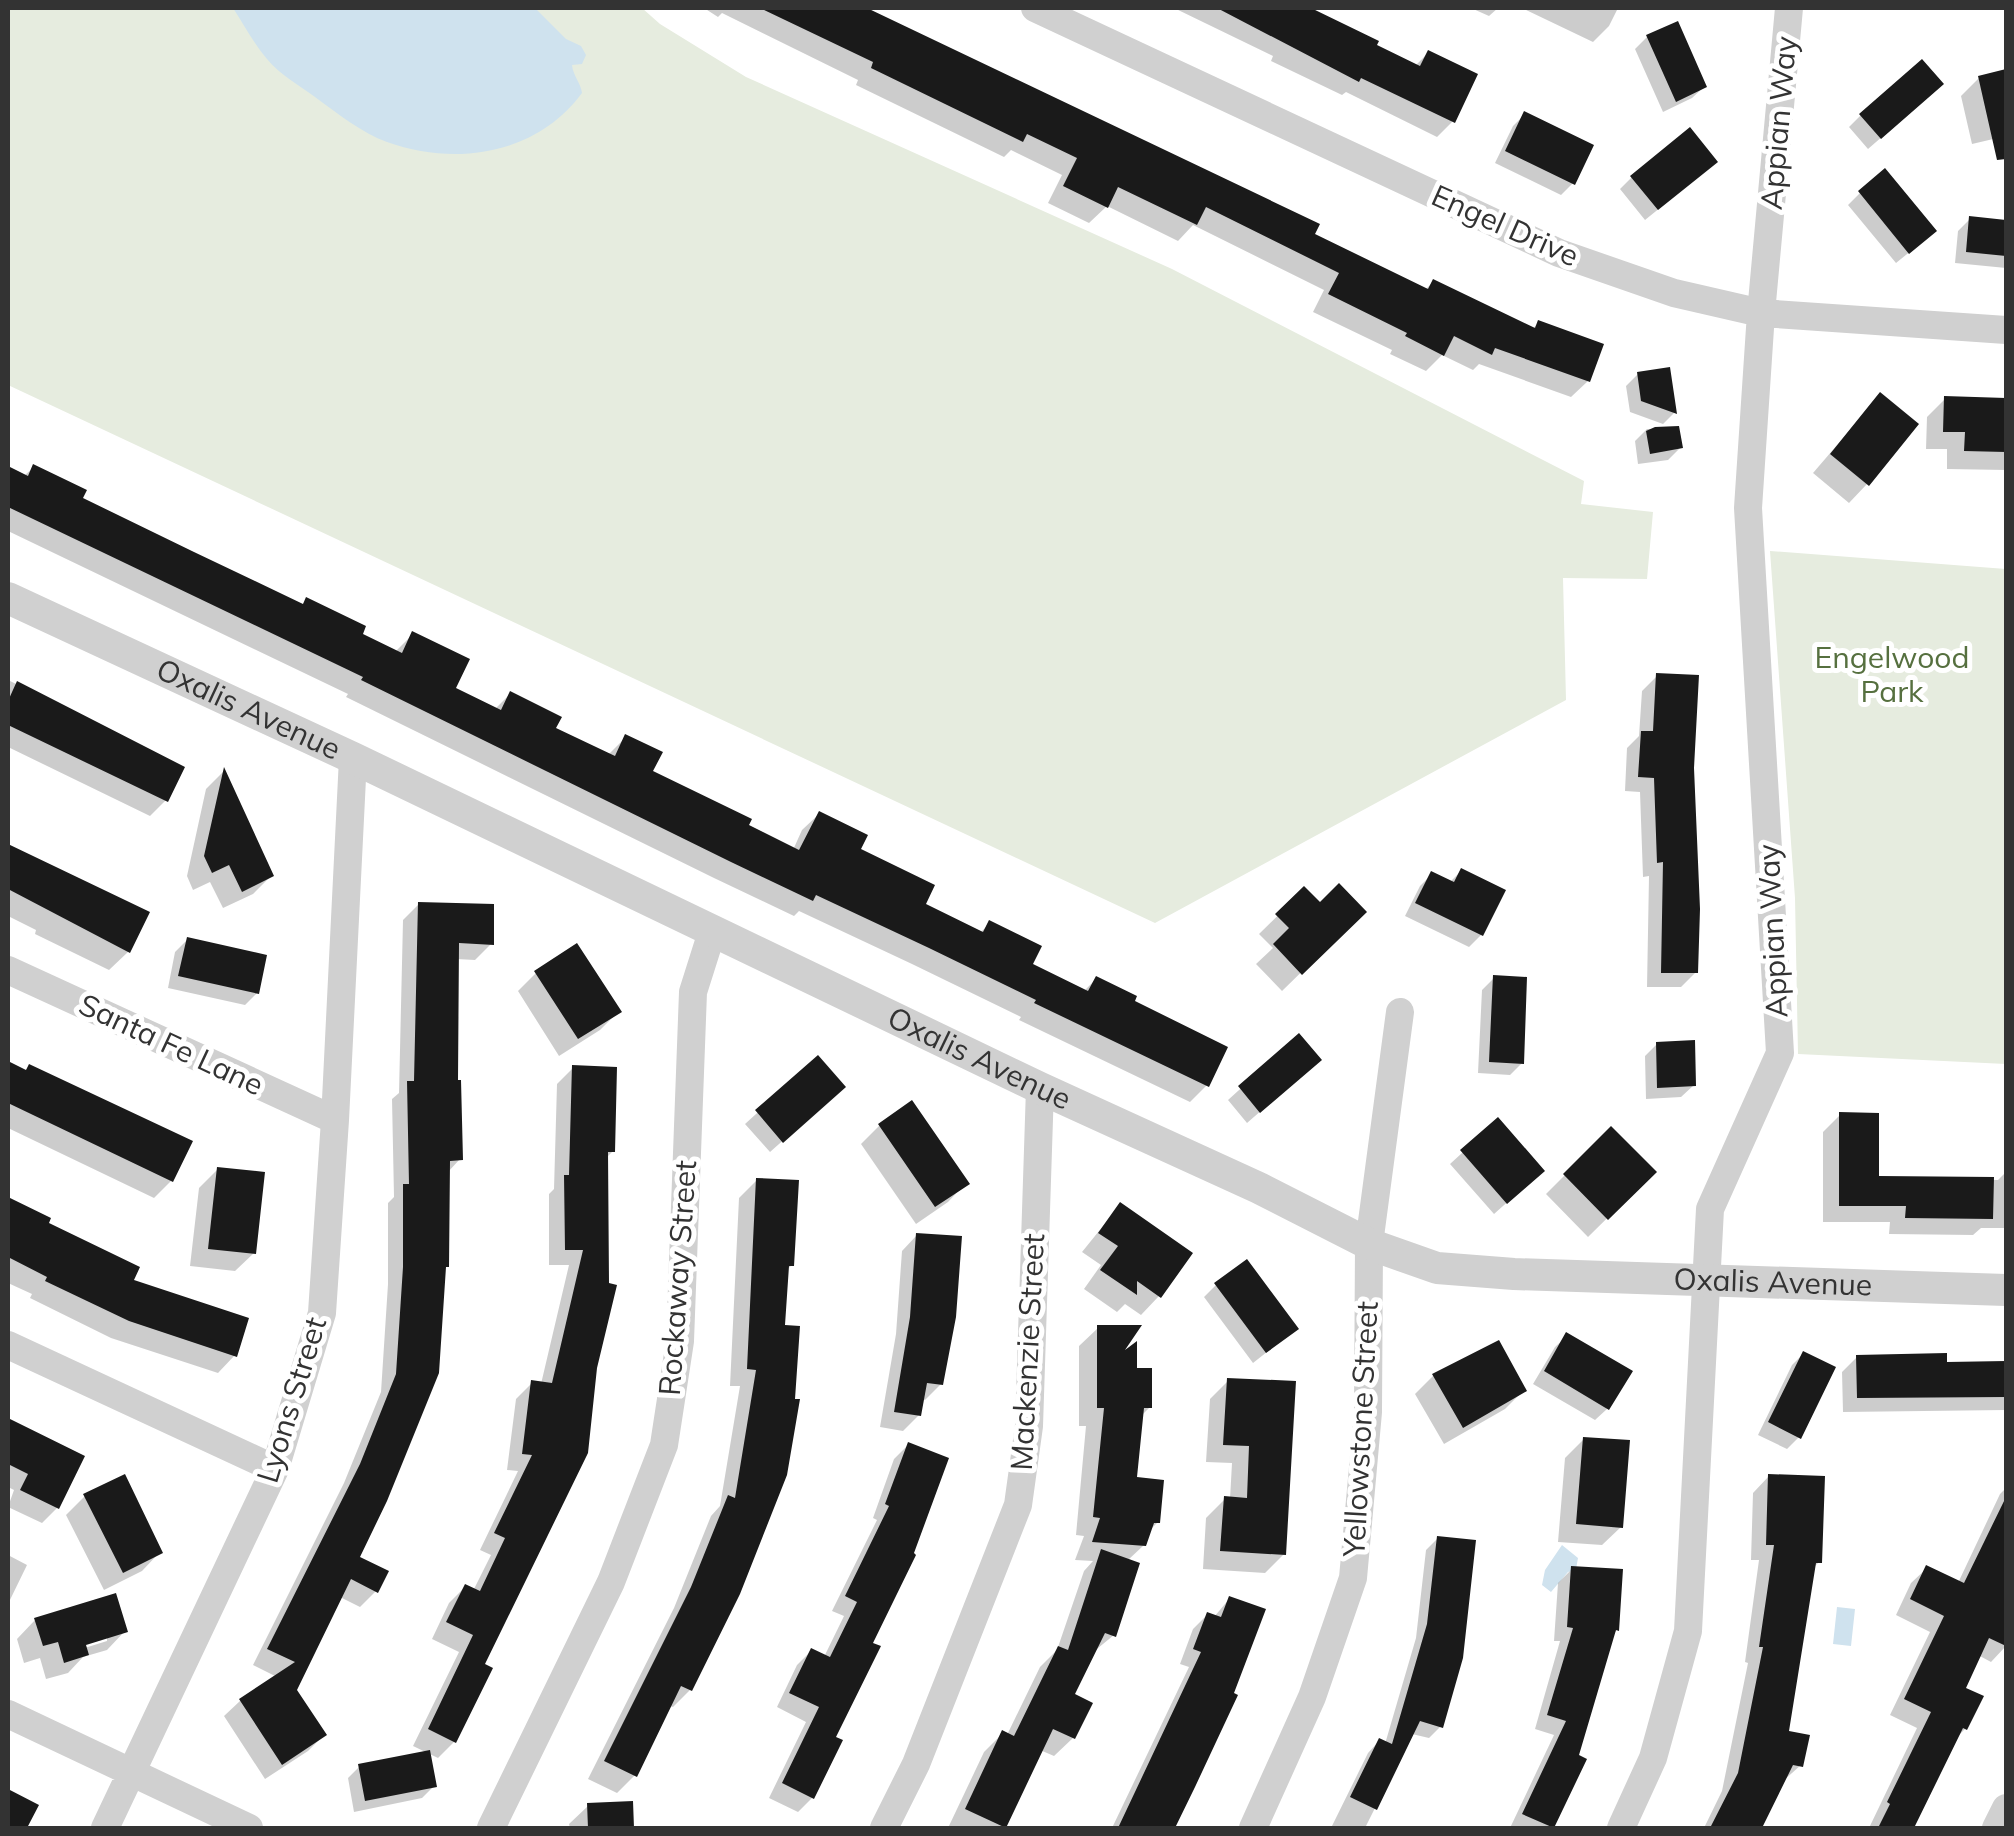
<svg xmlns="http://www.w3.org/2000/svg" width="2014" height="1836" viewBox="0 0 2014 1836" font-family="Mulish,sans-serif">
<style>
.green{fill:#e6ecdf}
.water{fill:#cfe2ee}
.shadow{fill:#0003;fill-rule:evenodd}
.building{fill:#1a1a1a}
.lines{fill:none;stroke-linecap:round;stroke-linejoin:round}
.minor{stroke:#d0d0d0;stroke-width:28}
.tertiary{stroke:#d0d0d0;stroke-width:32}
.labels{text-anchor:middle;stroke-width:10;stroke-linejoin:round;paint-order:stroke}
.street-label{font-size:30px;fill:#333;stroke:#fff}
.park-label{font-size:30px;fill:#56703f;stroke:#fff}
</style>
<rect width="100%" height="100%" fill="#fff"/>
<!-- green -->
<path class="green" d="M8,8h634l18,16 86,53 426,192 412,212 -3,23 72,8 -6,67 -84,-1 3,122 -411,223 -1147,-538z
M1770,551l236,18v495l-208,-10 -3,-156z"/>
<!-- water -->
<path class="water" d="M233,8h302l31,31 15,7 5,9 -4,9 -10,1c1,11 9,18 10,28 -45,61 -125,74 -195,49 -25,-9 -50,-29 -72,-45 -15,-11 -36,-23 -48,-38 -13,-15 -23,-34 -34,-51z
M1562,1545l16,13 -2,11 -8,3 -17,20 -9,-7 3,-15z
M1837,1607l18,2 -4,37 -18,-2z"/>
<!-- shadow -->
<path class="shadow" d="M704,8h151l392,182 65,45 113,55 8,-8 99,48 6,-7 50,58 -17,16 -92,-33 -6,6 -31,-15 -16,16 -36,-17 2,-4 -79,-38 11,-22 -131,-65 -15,16 -71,-35 -18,17 -41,-20 14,-28 -51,-25 -7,7 -148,-72 2,-5 -136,-67 -4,4z
M1174,8h129l73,34 -2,4 41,20 13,-13 24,69 -15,15 -91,-45 -4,3 -71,-34 2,-5z
M1471,8h27l-9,8z
M1522,8h96l-9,18 -16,16z
M1647,37l57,50 -12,11 -29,14 -28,-63z
M2006,71v65l-34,8 -11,-48 18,-18z
M1929,96l-61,53 -19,-22 12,-12z
M1525,114l48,69 -12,12 -66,-32 18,-37z
M1702,174l-57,46 -25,-31 12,-12z
M1860,193l62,49 -26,21 -48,-58z
M1970,219l36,3v46l-51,-5 3,-32z
M1638,374l36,39 -11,11 -33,-12 -4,-26z
M1880,395l-13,89 -18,19 -36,-30z
M1945,399l61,1v70l-59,-1v-20h-21l1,-32z
M1647,429h30l3,19 -12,12 -30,4 -3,-23z
M8,467l17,8 9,-8 46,32 221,107 6,-6 52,35 37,16 17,-17 40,55 42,20 15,-15 43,35 56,25 17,-17 24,35 143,78 9,-20 17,-16 103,91 58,28 10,-10 40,42 54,26 12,-12 36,23 75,83 -17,17 -171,-82 2,-3 -109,-53 -113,-53 -5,5 -80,-38 -368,-181 2,-3 -340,-163z
M1657,676l39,296 -15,15h-34l2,-111 -6,1 -3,-85 -15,-1 2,-43 12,-12 3,-45z
M8,680l84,41 74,79 -16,16 -142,-69z
M223,772l49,103 -19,19 -30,14 -13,-26 -17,8 -6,-14 19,-87z
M8,846l138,67 -18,39 -19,18 -74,-36 1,-4 -28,-14z
M1461,871l20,64 -12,12 -64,-31 15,-30 12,-12 18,8z
M1304,890l15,16 44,6 -81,79 -26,-27 17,-16 -14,-14z
M419,904l72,40 -16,16 -19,-1v123l4,77 -12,13 -5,97 -86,289 19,33 -16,16 -20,-10 -45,93 29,45 -16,16 -43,28 -41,-63 16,-15 37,-24 -24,-12 91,-182 37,-91 7,-108v-81l6,-6 -2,-98 7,-6 4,-173z
M187,940l70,53 -12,12 -77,-17 7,-36z
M536,973l83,38 -19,19 -41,26 -41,-65z
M1494,978l28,85 -12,12 -32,-2 4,-83z
M1299,1036l8,35 -60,52 -19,-23z
M1657,1044l37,41 -13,12 -35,2 -1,-43z
M818,1058l13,40 -61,54 -25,-28z
M8,1064l16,8 5,-5 142,114 -17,17 -146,-70z
M573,1068l40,83 -7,7v127l-124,380 -28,77 -16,16 -25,-12 46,-94 -27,-13 17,-36 16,-16 8,4 18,-36 -11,-5 38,-79 -11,-1 9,-71 16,-16 9,1 28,-119h-20v-71l5,-5 3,-105z
M911,1104l55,79 -18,19 -32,22 -55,-80 18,-18z
M1840,1115l37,63 121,2 8,-8v56h-25l-8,7 -84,-1 1,-12h-67v-90z
M1497,1121l33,61 -36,32 -44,-50z
M1611,1129l43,43 -66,65 -42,-43z
M218,1169l36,84 -19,18 -45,-5 9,-78z
M757,1180l35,85 -6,5 -4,58 -92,362 -17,17 -4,-1 -34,69 -18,18 -29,-14 86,-171 37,-92 9,-10 20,-120h-10l9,-188z
M8,1199l40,20 -2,5 189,131 -17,18 -107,-35 -81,-40 2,-4 -24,-11z
M1120,1205l39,91 -18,19 -16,-11 -8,8 -33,-23 17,-24 -19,-13z
M917,1235l24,149 -16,16 -4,-1 -2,16 -16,16 -23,-4 16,-93 6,-83z
M1216,1285l80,44 -43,34 -49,-66z
M1098,1328l18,31 19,11 15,37 -9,9 -6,64 23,42 -10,10 -4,13 -17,16 -13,74 -22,18 -20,42 1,43 -19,18 -14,-6 -38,78h-54l36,-76 19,-19 4,2 33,-68 17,-17 27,-79 9,-10 -18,-1 9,-24 -8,-1 10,-109h-7v-80z
M1567,1336l40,73 -12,11 -62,-36 22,-37z
M1803,1354l-4,83 -12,12 -29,-14 34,-70z
M1857,1357l87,7h62v46l-163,2 -1,-40z
M1433,1376l91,14 -19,19 -61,35 -29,-50z
M1228,1381l56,173 -19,19 -62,-4 3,-51 19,-19h5l2,-36 -26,-1 4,-63z
M10,1422l47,86 -15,15 -34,-16 6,-17 -6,-3z
M1584,1439l37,88 -19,18 -44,-3 7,-84z
M908,1445l-38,199 -58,154 -14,14 -29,-14 37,-76 -29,-15 20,-42 14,-14 13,6 20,-41 -12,-5 45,-91 -4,-2 21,-59z
M1769,1476l50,86 -6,6 -27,165 15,32 -18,16 -24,47h-55l18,-37 26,-128 -3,-1 14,-102h-8l2,-67z
M2006,1488v158l-15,16 -13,-7 -16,34 3,40 -10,10 -44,89h-42l48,-100 -27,-13 40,-83 -34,-17 15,-32 16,-15 31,15 42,-89z
M85,1496l75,56 -18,19 -38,19 -38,-75z
M1438,1538l3,188 -12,12 -17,-4 -47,94h-34l37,-75 11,-12 6,3 31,-106 10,-88z
M8,1555l19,10 -19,39z
M1572,1569l45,61 -5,5 -36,121 7,4 -31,67 -42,1 44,-93 -19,-6 25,-88h-6l4,-58z
M1230,1598l1,97 3,1 -62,132h-60l77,-161 -9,-3 13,-35 14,-14 7,2z
M35,1620l90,11 -18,19 -24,7 -15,16 -22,6 -6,-21 -16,5 -7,-24zM107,1636v5l-32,10 -2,-4z
M360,1766l74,20 -12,12 -68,14 -6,-34z
M630,1803l2,25h-62l-1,-4 19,-18z"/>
<!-- building -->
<path class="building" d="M760,8h107l453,216 -5,10 113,55 5,-10 102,49 3,-8 66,24 -14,38 -95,-34 -3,7 -38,-19 -10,20 -39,-20 2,-3 -79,-39 11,-21 -133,-66 -9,18 -79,-38 -10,21 -45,-22 14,-28 -50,-24 -4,8 -152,-74 2,-6z
M1217,8h94l68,33 -2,4 43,21 8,-16 50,24 -23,49 -94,-45 -2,4z
M1678,21l29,66 -31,15 -30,-67z
M1922,59l22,25 -63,55 -22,-25z
M2006,69v90l-9,1 -19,-84z
M1524,111l70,34 -19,40 -70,-34z
M1690,127l28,35 -60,48 -28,-34z
M1885,168l52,63 -28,23 -51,-63z
M1969,216l37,4v36l-40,-4z
M1670,367l7,47 -36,-13 -4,-29z
M1880,392l39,32 -50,62 -39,-32z
M1944,396l62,2v54l-42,-1 1,-19h-22z
M1679,426l4,22 -33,6 -4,-23 9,-4z
M33,464l54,26 -4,8 111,54 109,52 3,-7 60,29 -3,8 39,19 10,-22 58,28 -14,29 45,22 9,-19 52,26 -6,11 59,28 10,-22 38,18 -10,19 99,48 -3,6 50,25 20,-39 49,24 -7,14 74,36 -9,19 57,28 6,-12 53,26 -9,18 55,27 8,-15 41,20 -2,5 93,46 -19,40 -175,-84 2,-3 -107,-52 -113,-53 -3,6 -82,-39 -370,-182 2,-3 -355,-170v-41l20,10z
M1656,673l43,2 -5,93 6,141 -2,64h-37l2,-111 -6,1 -3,-85 -16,-1 3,-46h12z
M17,681l168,86 -17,35 -160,-77v-24z
M224,767l50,109 -32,16 -13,-27 -17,8 -8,-17z
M8,844l142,68 -20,41 -122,-64z
M1461,868l45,22 -23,46 -68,-33 16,-32 23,11z
M1339,883l28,29 -65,63 -29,-31 16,-16 -14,-14 29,-28 16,16z
M418,902l76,2v41l-35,-2 -1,137h3l2,80 -13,1 -1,106h-3l-7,106 -52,128 -27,56 29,14 -11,22 -27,-14 -54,111 30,45 -45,30 -43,-66 56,-37 -28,-13 93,-185 36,-90 7,-107v-83h6l-2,-103h7z
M187,937l80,18 -8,39 -81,-18z
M577,943l45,69 -44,27 -44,-68z
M1493,975l34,2 -3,87 -35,-2z
M1299,1033l23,27 -62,53 -22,-27z
M1695,1040l1,46 -39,2 -1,-46z
M818,1055l28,32 -63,56 -28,-33z
M8,1061l18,9 3,-6 164,77 -20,41 -165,-79z
M572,1065l45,2 -2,85h-7l1,131 8,2 -20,83 -9,85 -103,211 8,4 -37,75 -28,-14 45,-94 -27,-13 19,-38 15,7 25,-53 -11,-5 38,-78 -10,-1 9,-74 21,3 31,-133h-18l-1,-75h5z
M912,1100l58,84 -35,23 -57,-83z
M1839,1112l40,1v63l115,1 -1,42 -88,-1 1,-12h-67z
M1498,1117l47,54 -38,33 -47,-54z
M1611,1126l46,46 -49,48 -45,-46z
M217,1167l48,5 -9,82 -48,-5z
M756,1178l43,2 -5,86h-5l-4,59 15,1 -5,73h5l-13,76 -47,119 -48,97 -11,-5 -44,91 -33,-16 87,-174 37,-92 7,3 21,-128 -9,-1z
M8,1197l43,21 -2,5 91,44 -6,13 115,38 -12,39 -108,-36 -84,-40 2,-4 -39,-20z
M1120,1202l73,51 -32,45 -24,-17v14l-37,-25 18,-24 -20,-13z
M916,1233l46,3 -6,81 -13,68 -16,-2 -6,33 -27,-4 16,-95z
M1247,1259l52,70 -33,24 -52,-70z
M1097,1325h45l-17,25 12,-9v27h15v40h-8l-7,69 27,3 -4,43h-6l-8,23 -54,-4 8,-24 -7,-1 11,-109h-7z
M1566,1332l67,39 -24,39 -65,-39z
M1499,1340l28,51 -64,37 -31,-54z
M1803,1351l33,16 -35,72 -33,-17z
M1947,1353v9l59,-1v36l-149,1 -1,-43z
M1227,1378l69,3 -10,174 -66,-4 4,-55 23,2 2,-52 -26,-1z
M8,1418l77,38 -26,53 -39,-19 8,-16 -20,-10z
M1583,1437l47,3 -7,88 -47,-4z
M908,1442l41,16 -35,95 2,2 -43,88 8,3 -45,91 7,3 -29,59 -32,-16 37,-76 -30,-14 22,-45 19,9 27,-55 -12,-6 44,-90 -4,-2z
M125,1474l38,79 -40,20 -40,-79z
M1768,1474l57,2 -3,87h-6l-27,168 21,4 -7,32 -10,-2 -31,63h-52l28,-55 25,-126h-4l15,-102h-8z
M2006,1497v149l-17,-8 -23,50 18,8 -17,34 -4,-2 -49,100h-36l12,-24 -3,-2 44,-90 -27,-13 40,-83 -34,-17 16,-34 38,18z
M1437,1536l39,4 -13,118 -20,70 -23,-7 -43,89 -27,-13 29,-59 13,6 35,-120z
M1101,1549l39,14 -24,74 -11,-4 -30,61 18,9 -18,36 -22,-10 -47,99 -41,-19 37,-79 12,6 44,-90 10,4z
M1571,1566l52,3 -4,62 -3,-1 -37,125 8,4 -33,69 -32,-14 44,-93 -19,-6 26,-87 -6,-1z
M116,1593l12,39 -42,13 3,10 -25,8 -6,-21 -15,4 -9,-28z
M1229,1596l37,13 -32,84 4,2 -43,92 -20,41h-57l83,-176 -8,-3 14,-37 14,5z
M430,1750l7,37 -72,14 -7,-37z
M8,1789l31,16 -12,23h-19z
M633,1801l1,27h-46l-1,-25z"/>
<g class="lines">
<!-- minor -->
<path class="minor" d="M1035,8l524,245 115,40 87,20 245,17
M8,970l327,150
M8,1345l267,124
M8,1714l241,114
M105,1828l170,-359 47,-156 13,-193 18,-362
M491,1828l120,-246 53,-137 16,-104 13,-349 19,-60
M884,1828l32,-64 102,-259 11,-79 11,-338
M1253,1828l59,-131 41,-119 15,-166 1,-168 31,-232
M1621,1828l32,-70 35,-127 22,-422 70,-156 -32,-545 13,-195 28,-305
M1996,1828l10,-20"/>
<!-- tertiary -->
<path class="tertiary" id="s1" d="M8,598l345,160 687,330 219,100 110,56 68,24 77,6 492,16"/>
</g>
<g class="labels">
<!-- street labels -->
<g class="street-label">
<text transform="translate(1779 123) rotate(-85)" y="10">Appian Way</text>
<text transform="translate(1505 226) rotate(24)" y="10">Engel Drive</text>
<text dy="10" stroke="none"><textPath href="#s1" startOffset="265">Oxalis Avenue</textPath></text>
<text transform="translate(1773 931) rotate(-93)" y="10">Appian Way</text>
<text transform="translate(171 1045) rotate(25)" y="10">Santa Fe Lane</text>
<text dy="10" stroke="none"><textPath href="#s1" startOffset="1075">Oxalis Avenue</textPath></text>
<text transform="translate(678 1278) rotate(-86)" y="10">Rockaway Street</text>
<text dy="10" stroke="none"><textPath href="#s1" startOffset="1915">Oxalis Avenue</textPath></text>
<text transform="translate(1028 1352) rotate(-87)" y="10">Mackenzie Street</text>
<text transform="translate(292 1400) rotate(-73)" y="10">Lyons Street</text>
<text transform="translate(1361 1429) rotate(-87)" y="10">Yellowstone Street</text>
</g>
<!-- park labels -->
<g class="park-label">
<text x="1892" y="668">Engelwood<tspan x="1892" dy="34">Park</tspan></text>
</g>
</g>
<!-- border -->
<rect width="2014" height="1836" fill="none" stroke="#333333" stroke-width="20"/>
</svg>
